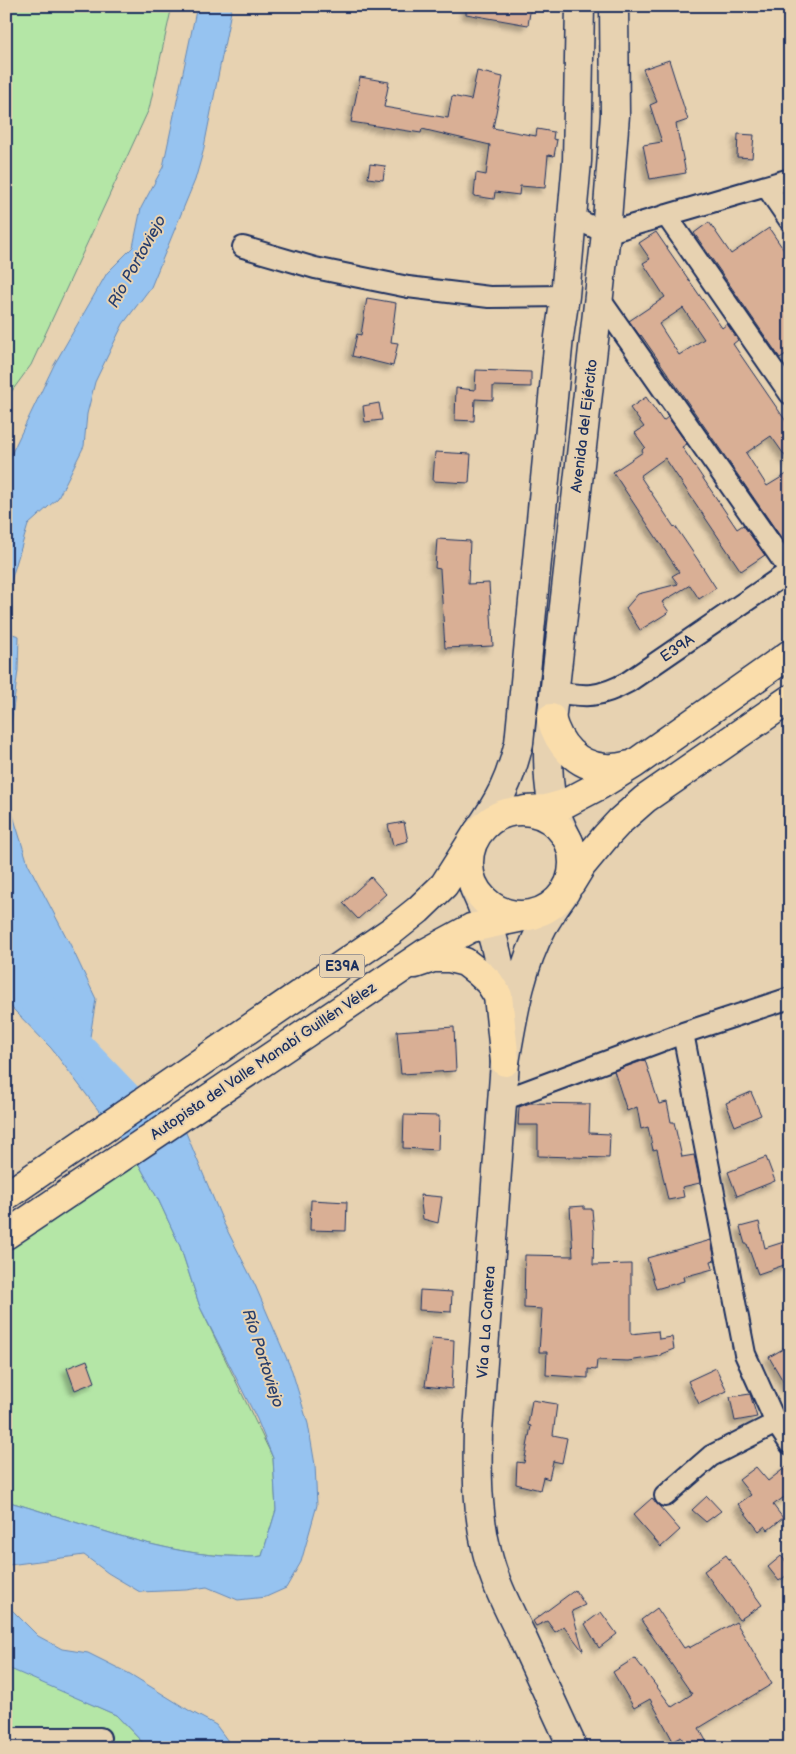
<svg xmlns="http://www.w3.org/2000/svg" width="796" height="1754" viewBox="0 0 796 1754" font-family="'Balsamiq Sans',sans-serif">
<style>
.green{fill:#b4e6a6;stroke:#688a82}
.water{fill:#96c3f0;stroke:#6588b6}
.lines{fill:none;stroke-linecap:round;stroke-linejoin:round}
.river{stroke:#96c3f0;stroke-width:34}
.building{fill:#d9af95;stroke:#1b2f5e;fill-rule:evenodd;filter:url(#shadow)}
.street-casing{stroke:#1b2f5e;stroke-width:24}
.secondary-casing{stroke:#1b2f5e;stroke-width:31}
.primary-casing{stroke:#1b2f5e;stroke-width:31}
.street{stroke:#e7d2b1;stroke-width:20}
.secondary{stroke:#e7d2b1;stroke-width:28}
.primary{stroke:#faddab;stroke-width:28}
.labels{text-anchor:middle;stroke-width:4;stroke-linejoin:round;paint-order:stroke}
.shield{fill:#e7d2b1;stroke:#586077;stroke-width:1}
.shield-label{font-size:14px;font-weight:bold;fill:#1b2f5e}
.street-label{font-size:15px;fill:#1b2f5e;stroke:#e7d2b1}
.water-label{font-size:16px;font-style:italic;fill:#273e6d;stroke:#e7d2b1}
</style>
<defs>
<filter id="shadow"><feDropShadow dx="-4.5" dy="4.5" stdDeviation="2.5" flood-color="#0004"/></filter>
</defs>
<rect width="100%" height="100%" fill="#e7d2b1"/>
<filter id="ink" filterUnits="userSpaceOnUse"><feTurbulence type="fractalNoise" baseFrequency=".02" numOctaves="2"/><feDisplacementMap in="SourceGraphic" scale="10" xChannelSelector="R" yChannelSelector="G"/><feConvolveMatrix kernelMatrix="1 2 1 2 8 2 1 2 1" color-interpolation-filters="sRGB"/></filter>
<g filter="url(#ink)">
<!-- green -->
<path class="green" d="M6,6h166l-23,103 -118,256 -25,34z
M137,1161l22,40 21,45 20,61 73,151 3,52 -14,46c-12,2 -25,0 -38,0 -75,-5 -146,-35 -218,-55v-252l38,-23z
M6,1666l110,49 32,33h-142z"/>
<!-- water -->
<path class="water" d="M197,6h35l-29,146 -8,28 -44,107 -28,37 -28,58 -8,32 -3,32 -26,52 -30,27 -22,72v-132l48,-100 53,-92 26,-26 8,-39 22,-41z
M6,632l13,4 -1,34 -8,63 1,76 17,55 43,82 25,53 -10,63 26,33 72,33 40,96 31,61 37,86 16,53 7,41 2,40 -16,57 -15,26 -20,9 -28,3 -31,-13 -21,3 -46,2 -32,-19 -24,-18 -75,10 -3,4v-68c72,20 143,50 218,55 13,0 26,2 38,0l14,-46 -3,-52 -16,-39 -57,-112 -20,-61 -21,-45 -22,-40 -86,-113 -39,-40 -6,-9z
M6,1597l5,12 27,27 24,13 26,4 42,21 60,37 26,14 17,23h-85l-32,-33 -108,-47 -2,-2z"/>
<g class="lines">
<!-- river -->
<path class="river" d="M6,947l37,65 110,115 3,5"/>
</g>
<!-- building -->
<path class="building" d="M466,6h65l-3,19 -62,-11z
M669,60l19,60 -12,4 10,49 -36,6 -7,-34 19,-3 -12,-37 7,-3 -14,-33z
M477,71l26,6 -10,51 43,8 1,-7 17,3 -1,7 4,1 -3,16 -6,-1 -3,33 -25,-2 -1,9 -24,-3 -1,7 -20,-3 2,-23 10,2 4,-30 -68,-16 -1,4 -70,-11 9,-45 29,5 -5,25 64,11 4,-22 19,4z
M738,134l16,1 -2,23 -15,-1z
M370,164l15,2 -2,14 -15,-2z
M709,222l22,32 38,-26 21,31v92l-10,7 -86,-125z
M656,232l66,96 5,-4 11,16 -5,4 57,83v36l-19,-27 -25,17 21,33 23,-14v67l-5,4 -144,-208 -1,1 -11,-15 36,-24 -22,-34 7,-4 -11,-16zM683,308l21,31 -25,16 -20,-31z
M367,298l29,5 -5,39 7,1 -5,23 -41,-10 5,-22 4,1z
M476,370l55,2v15l-38,-1v14l-18,-1 -1,22 -19,-1 1,-32 19,2z
M646,397l17,24 5,-4 19,27 -5,3 55,82 6,-4 22,30 -24,16 -76,-113 -25,18 34,51 1,-1 23,34 18,28 -17,11 -9,-14 -28,17 7,10 -29,18 -14,-22 12,-14 40,-10 -6,-8 7,-4 -66,-100 30,-20 -1,-2 3,-3 -10,-14 9,-6 -14,-19z
M379,403l3,17 -17,2 -2,-16z
M435,452l36,2 -2,29 -36,-2z
M437,539l33,2 -2,43 21,-1 4,63 -48,2 -5,-79 -5,-1z
M404,822l4,19 -15,4 -5,-20z
M371,877l15,17 -28,25 -15,-16z
M454,1027l2,44 -55,3 -4,-43z
M645,1060l14,44 8,-2 4,20h3l8,35 12,-2 6,28 -18,4 2,10 -16,3 -11,-51 -4,1 -5,-23 -7,2 -4,-22 -10,4 -13,-40z
M751,1092l10,23 -26,11 -9,-23z
M530,1103l60,1 -1,29 21,1 -1,24 -71,-2v-31h-20l1,-18z
M404,1115l35,1 -1,34 -35,-2z
M766,1157l9,24 -38,15 -9,-24z
M420,1195l22,2 -4,26 -15,-4z
M311,1200l36,2 -1,29 -36,-1z
M584,1206v3h8l2,23 -1,33 38,-1v70l27,-3 1,8 13,-2 2,12 -13,5v2l-33,5 -31,-1 -1,10 -8,-1v9l-42,-3 1,-23h-8l3,-43 -18,-1 1,-53 48,1 -3,-49z
M759,1222l6,26 25,-8v23l-32,11 -11,-30h-2l-5,-17z
M711,1240l4,20 -4,1 2,8 -30,8 1,4 -28,8 -9,-31z
M420,1290l32,2 -1,20 -32,-2z
M432,1338l22,2 -2,49 -27,-3z
M790,1345v48l-21,-36z
M87,1360l8,22 -20,8 -8,-22z
M716,1368l11,23 -28,13 -11,-23z
M750,1394l7,23 -22,4 -5,-24z
M532,1400l25,4 -4,31 14,3 -5,25 -9,-2 -4,18 -6,-2 -3,13 -24,-6 1,-22 7,1 7,-37 -3,-1z
M790,1464v29l-17,12 10,13 -15,12 -3,-4 -6,5 -21,-27 13,-9 -12,-15 17,-13 12,14z
M707,1496l14,15 -15,11 -14,-12z
M652,1498l28,32 -19,17 -28,-32z
M726,1555l36,50 -23,15 -35,-49z
M781,1556l9,10v7l-11,8 -11,-14z
M575,1590l10,15 -13,6 11,39h-1l-18,-24 -9,6 -8,-11 -11,5 -3,-5z
M657,1608l27,40 4,-2 1,2 47,-26 36,62 -73,44 11,20h-23l-6,-11 -8,4 -23,-42 -16,9 -21,-36 22,-14 37,49 20,-13 -51,-74z
M601,1612l16,22 -18,14 -14,-24z"/>
<g class="lines">
<defs>
<path id="street" d="M766,186l24,35
M666,215l124,179
M572,217l34,16 184,-54
M243,247l72,21 93,19 81,10 76,-1
M599,298l191,273
M554,692c32,5 45,6 74,-10l162,-111
M683,1033l62,321 31,69 14,21
M503,1100l180,-67 107,-35
M665,1496l46,-40 65,-33
M6,1738h94"/>
<path id="secondary" d="M477,833c22,-32 33,-52 42,-90l40,-406 6,-41 12,-135 3,-155
M569,842c-19,-36 -21,-53 -21,-93l58,-516 9,-118 -1,-109
M474,888c19,40 29,82 32,126
M566,891c-8,11 -16,23 -23,35 -23,42 -30,90 -38,136l-27,369c-1,41 -1,81 9,121 7,30 22,58 35,85 17,37 34,74 51,111"/>
<path id="primary" d="M551,718c7,26 25,48 54,50 9,1 18,-2 27,-3
M525,810l21,-1 18,-5 36,-19 34,-21 156,-110
M469 863a52 52 0 1 1 104 0a52 52 0 1 1-104 0Z
M571,883l11,-18 25,-30 13,-14 25,-22 145,-100
M415,964l18,-6h16l16,4 13,10 11,10 9,14 7,66
M6,1196l387,-266 25,-20 26,-25 33,-52
M6,1235l419,-282 46,-25 62,-13"/>
</defs>
<!-- street casing -->
<use href="#street" class="street-casing"/>
<!-- secondary casing -->
<use href="#secondary" class="secondary-casing"/>
<!-- primary casing -->
<use href="#primary" class="primary-casing"/>
<!-- street -->
<use href="#street" class="street"/>
<!-- secondary -->
<use href="#secondary" class="secondary"/>
<!-- primary -->
<use href="#primary" class="primary"/>
</g>
</g>
<g class="labels">
<!-- shield labels -->
<rect class="shield" x="319.5" y="954.5" width="45" height="23" rx="4"/>
<g class="shield-label">
<text x="342" y="971">E39A</text>
</g>
<!-- street labels -->
<g class="street-label">
<text transform="translate(584 426) rotate(-83)" y="5">Avenida del Ejército</text>
<text transform="translate(677 648) rotate(-34)" y="5">E39A</text>
<text transform="translate(263 1061) rotate(-34)" y="5">Autopista del Valle Manabí Guillén Vélez</text>
<text transform="translate(486 1322) rotate(-86)" y="5">Vía a La Cantera</text>
</g>
<!-- water labels -->
<g class="water-label">
<text transform="translate(136 261) rotate(-61)" y="6">Río Portoviejo</text>
<text transform="translate(264 1358) rotate(72)" y="6">Río Portoviejo</text>
</g>
</g>
<!-- margin -->
<rect width="796" height="1754" fill="none" stroke="#e7d2b1" stroke-width="25"/>
<rect x="12" y="12" width="771" height="1729" fill="none" stroke="#1b2f5e" stroke-width="2" filter="url(#ink)"/>
</svg>
